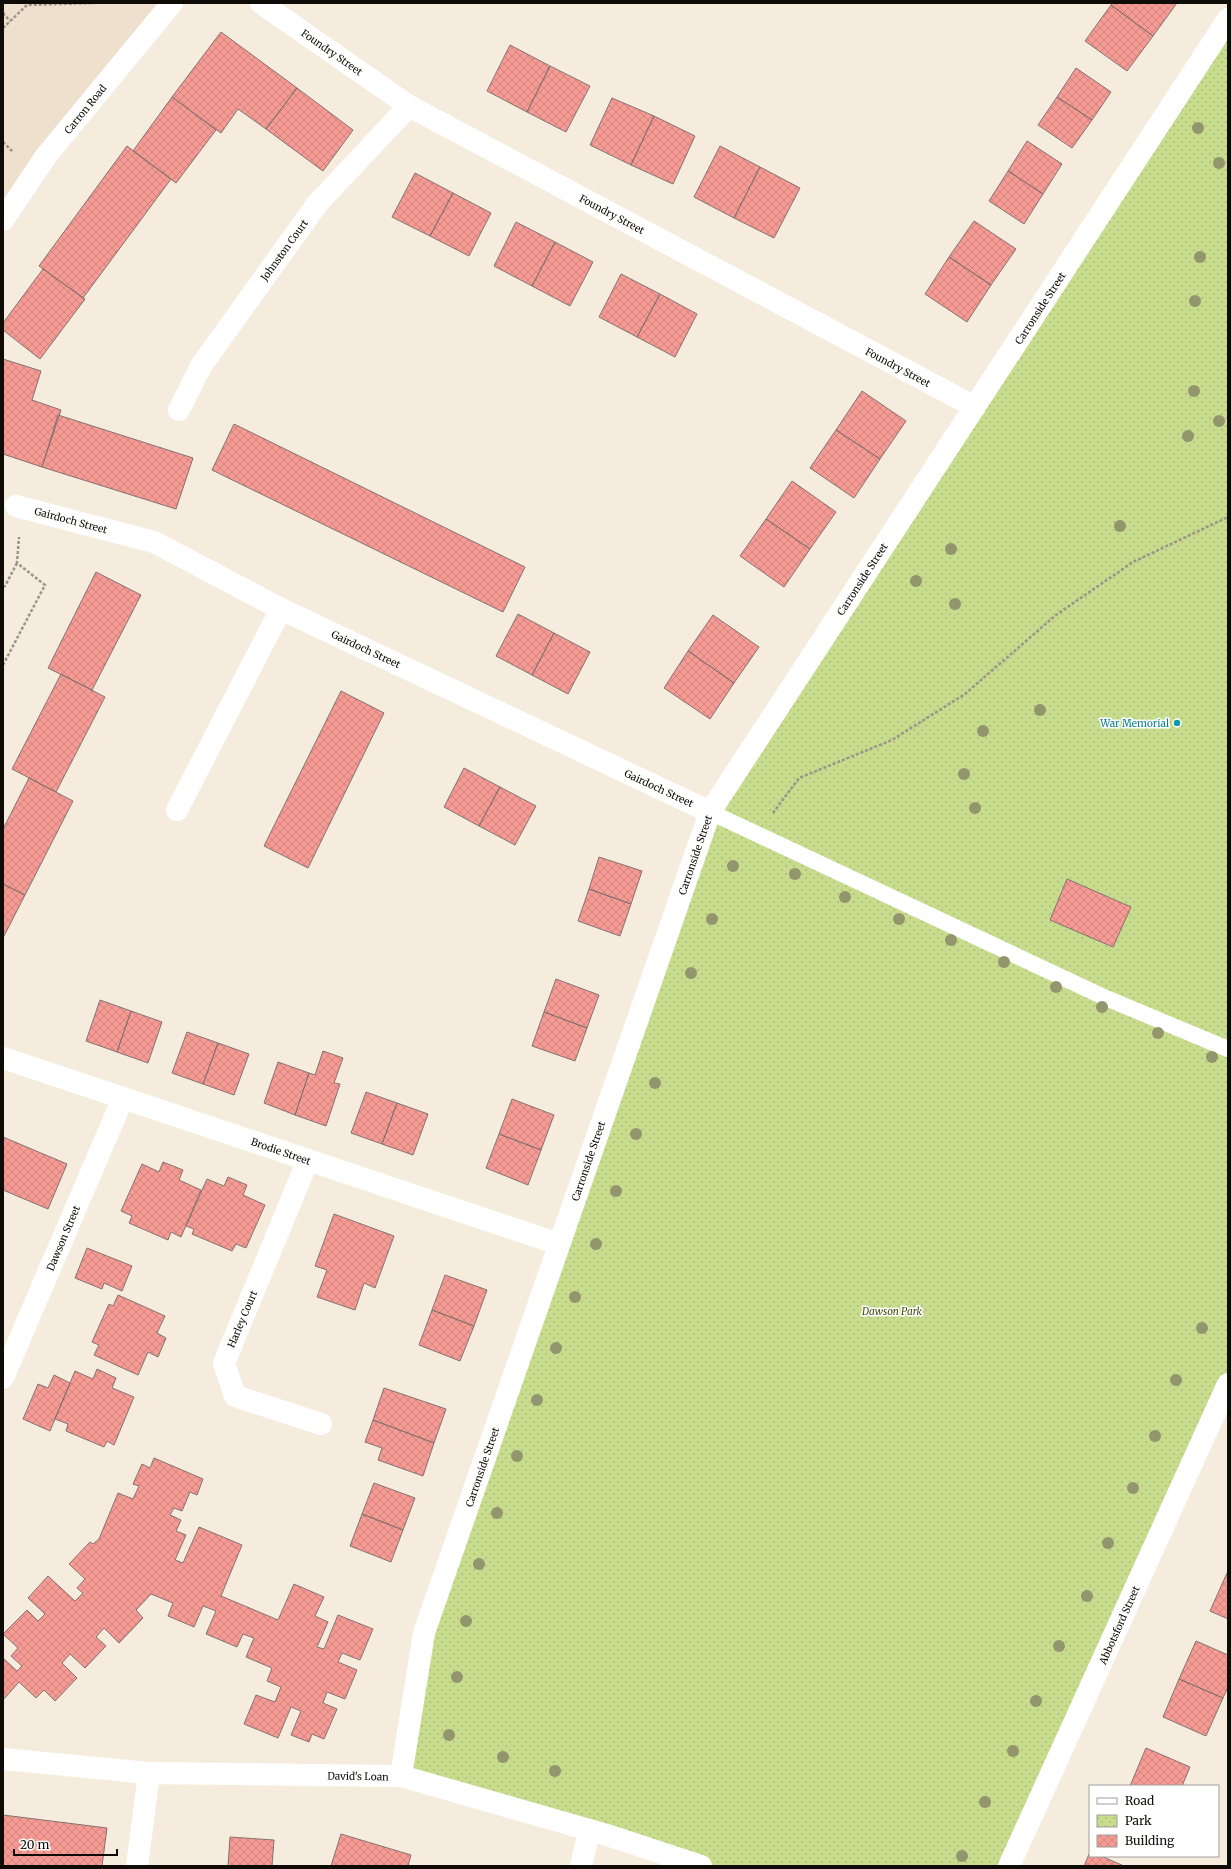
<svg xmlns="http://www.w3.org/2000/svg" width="1231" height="1869" viewBox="0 0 1231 1869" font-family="Merriweather,serif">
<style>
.built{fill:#eee0cc}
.park{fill:url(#park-dots)}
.building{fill:url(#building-cross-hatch);stroke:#837271}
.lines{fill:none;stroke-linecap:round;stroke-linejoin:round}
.path{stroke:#9b948a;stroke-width:2.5;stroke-dasharray:3 2;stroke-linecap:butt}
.lane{stroke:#fff;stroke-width:16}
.street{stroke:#fff;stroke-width:22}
.secondary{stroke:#fff;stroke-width:22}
.tree{fill:#93956c}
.culture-dot{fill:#0f9aa8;stroke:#fff;stroke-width:1.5}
.labels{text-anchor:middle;stroke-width:3;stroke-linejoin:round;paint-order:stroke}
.street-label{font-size:10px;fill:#0f0c08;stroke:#fff}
.culture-label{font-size:10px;fill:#0d838f;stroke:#fff;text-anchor:end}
.park-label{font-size:10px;font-style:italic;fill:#424d0f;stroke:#fff}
</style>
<defs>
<pattern id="park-dots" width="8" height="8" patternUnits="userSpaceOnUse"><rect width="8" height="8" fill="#c8dc8e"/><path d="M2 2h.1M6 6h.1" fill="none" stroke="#abbc79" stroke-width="1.8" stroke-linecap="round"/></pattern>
<pattern id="building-cross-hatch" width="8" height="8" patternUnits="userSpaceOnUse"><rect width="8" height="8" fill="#f69a94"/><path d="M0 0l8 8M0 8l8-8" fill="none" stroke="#d2847e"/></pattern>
</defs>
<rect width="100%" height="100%" fill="#f6ecde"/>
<!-- built -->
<path class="built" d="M3,3h169l-169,217z"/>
<!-- park -->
<path class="park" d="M1228,19v1365l-219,482h-308l-300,-90 23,-143 286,-821z"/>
<!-- building -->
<path class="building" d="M1113,3h64l-24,33 -42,-31z
M1111,5l42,31 -26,35 -42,-30z
M221,32l76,56 -31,41 -28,-20 -17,24 -49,-36z
M510,45l40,21 -23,46 -40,-21z
M550,66l40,20 -24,46 -39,-20z
M1076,68l35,24 -19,28 -35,-23z
M297,88l56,42 -30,41 -57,-42z
M172,97l44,33 -40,53 -43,-32z
M1057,97l35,23 -20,28 -34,-23z
M612,98l42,18 -23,49 -41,-20z
M654,116l41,20 -22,48 -42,-19z
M1027,141l35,23 -19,30 -35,-23z
M127,146l44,33 -88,119 -44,-32z
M720,146l40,21 -26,51 -40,-21z
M760,167l40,21 -26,50 -40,-20z
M1008,171l35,23 -19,30 -35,-23z
M415,173l38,20 -23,43 -38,-19z
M453,193l38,20 -22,43 -39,-20z
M974,221l42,28 -25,36 -42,-28z
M516,222l39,20 -23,44 -38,-20z
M555,242l38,20 -23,44 -38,-20z
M949,257l42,28 -24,37 -42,-28z
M43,269l42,30 -45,60 -37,-29v-7z
M621,274l39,20 -23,43 -38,-20z
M660,294l37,20 -22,43 -38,-20z
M3,359l38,12 -9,29 29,10 -19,57 -39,-13z
M862,391l44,30 -26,38 -44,-29z
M58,415l135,43 -17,51 -134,-42z
M234,424l291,143 -22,45 -291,-142z
M836,430l44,29 -26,39 -44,-30z
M792,481l44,31 -26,37 -44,-30z
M766,519l44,30 -26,38 -44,-31z
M96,572l45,23 -49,95 -44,-22z
M518,614l36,19 -22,42 -36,-19z
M713,615l46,32 -25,36 -46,-32z
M554,633l36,19 -22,42 -36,-19z
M688,651l46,32 -24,36 -46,-31z
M61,674l44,23 -49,95 -44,-23z
M341,691l43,22 -76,155 -44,-22z
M464,768l36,19 -21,39 -35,-19z
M29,778l44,23 -48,94 -22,-11v-55z
M500,787l36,19 -21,39 -36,-19z
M599,857l43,14 -11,33 -42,-15z
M1067,879l64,28 -18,40 -63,-27z
M3,884l22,11 -22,43z
M589,889l42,15 -11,32 -42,-15z
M556,979l43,16 -12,33 -43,-16z
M100,1000l31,11 -14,41 -31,-11z
M131,1011l31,11 -14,41 -31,-11z
M544,1012l43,16 -12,33 -43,-15z
M187,1032l31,11 -15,41 -31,-11z
M218,1043l31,11 -15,41 -31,-11z
M323,1051l20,7 -9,25 6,1 -14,42 -31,-11 14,-42 6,2z
M278,1062l31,11 -14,42 -31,-12z
M366,1092l31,11 -15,41 -31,-11z
M512,1099l42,16 -13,35 -42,-16z
M397,1103l31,11 -15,41 -31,-11z
M499,1134l42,16 -13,35 -42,-17z
M3,1137l64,27 -19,45 -45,-19z
M163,1162l20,8 -4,10 22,10 -20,47 -10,-5 -3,8 -39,-17 3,-7 -11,-5 21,-47 17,8z
M228,1177l19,8 -4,10 22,10 -19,43 -10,-4 -4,7 -40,-17 2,-5 -8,-3 21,-47 17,7z
M334,1214l60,22 -19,52 -11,-5 -9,27 -38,-13 10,-27 -12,-4z
M87,1248l45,18 -10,25 -18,-8 -2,6 -27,-11z
M445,1275l42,15 -13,36 -42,-16z
M118,1295l47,21 -8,17 9,5 -8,19 -10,-5 -10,23 -44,-20 5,-10 -7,-3 17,-38 4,2z
M432,1310l42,16 -14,35 -41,-16z
M97,1369l19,9 -4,10 22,9 -20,48 -7,-4 -3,6 -38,-16 2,-7 -13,-5 20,-48 18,8z
M54,1375l16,8 -20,48 -27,-12 15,-35 10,4z
M384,1388l62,21 -12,34 -61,-23z
M373,1420l61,23 -11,33 -45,-16 4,-12 -17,-6z
M154,1458l49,21 -6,16 -7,-3 -8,19 -8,-3 -4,7 11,5 -5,11 10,4 -11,25 8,3 16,-36 43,18 -21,51 57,24 16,-36 30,13 -9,19 13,6 -11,25 7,2 14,-34 35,14 -13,31 -18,-7 -4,9 19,8 -12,29 -18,-7 -4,11 14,6 -13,30 -12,-5 -3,8 -18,-7 10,-24 -10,-4 -13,31 -34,-14 12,-29 19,7 6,-15 -14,-6 5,-13 -26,-11 8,-19 -11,-4 -6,13 -31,-13 10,-23 -13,-5 -9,21 -26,-11 5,-13 -22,-9 -15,16 7,8 -24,25 -15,-15 -8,9 10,9 -21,22 -15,-14 -8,9 15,15 -22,23 -11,-11 -8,8 -17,-16 -16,18v-42l14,13 5,-5 -11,-10 7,-8 -15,-14 24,-24 11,11 7,-7 -17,-16 20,-22 27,25 8,-8 -6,-5 8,-9 -16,-15 21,-22 3,2 6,-5 19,-46 15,6 6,-13 -6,-2 9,-20 8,4z
M374,1483l41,15 -12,32 -41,-16z
M362,1514l41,16 -12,32 -41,-16z
M1227,1573h1v46l-18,-8z
M1196,1641l32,14v32l-5,11 -44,-19z
M1179,1679l44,19 -17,38 -43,-19z
M1146,1748l44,19 -8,19h-52z
M3,1815l104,13 -5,38h-99z
M341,1834l70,21 -3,11h-77z
M230,1837l44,3 -2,26h-44z
M1090,1852v4h11l23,10h-40z"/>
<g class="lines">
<!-- path -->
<path class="path" d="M3,13l7,8
M3,28l24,-23 68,-2
M3,142l10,10
M3,587l2,-1 12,-23
M3,665l42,-80 -28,-22 2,-26
M773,813l26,-35 93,-38 73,-46 91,-79 77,-53 95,-45"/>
<!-- lane -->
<path class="lane" d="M710,812l396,186 122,51"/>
<!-- street -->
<path class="street" d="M261,3l148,103 566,301
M179,410l22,-44 116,-162 92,-98
M16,506l138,36 127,67 429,203
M177,810l104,-201
M3,1058l556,186
M308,1160l-84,203 11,33 86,28
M3,1378l120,-280
M3,1759l146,14 252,3 206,59 94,31
M401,1776l23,-143 286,-821 518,-793
M137,1866l12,-93
M581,1866l8,-35
M1009,1866l219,-482"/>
<!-- secondary -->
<path class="secondary" d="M3,220l43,-64 126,-153"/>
</g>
<!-- trees -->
<g class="tree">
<circle cx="1198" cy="128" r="6"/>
<circle cx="1219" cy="163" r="6"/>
<circle cx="1200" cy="257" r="6"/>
<circle cx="1195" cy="301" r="6"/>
<circle cx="1194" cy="391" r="6"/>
<circle cx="1219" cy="421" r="6"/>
<circle cx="1188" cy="436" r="6"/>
<circle cx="1120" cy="526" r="6"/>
<circle cx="951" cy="549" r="6"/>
<circle cx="916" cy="581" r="6"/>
<circle cx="955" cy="604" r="6"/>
<circle cx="1040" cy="710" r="6"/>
<circle cx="983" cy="731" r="6"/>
<circle cx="964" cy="774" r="6"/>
<circle cx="975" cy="808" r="6"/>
<circle cx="733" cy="866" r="6"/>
<circle cx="795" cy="874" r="6"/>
<circle cx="845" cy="897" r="6"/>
<circle cx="712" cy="919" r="6"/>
<circle cx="899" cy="919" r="6"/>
<circle cx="951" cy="940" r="6"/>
<circle cx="1004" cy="962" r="6"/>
<circle cx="691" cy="973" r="6"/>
<circle cx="1056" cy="987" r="6"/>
<circle cx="1102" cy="1007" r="6"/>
<circle cx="1158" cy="1033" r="6"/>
<circle cx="1212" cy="1057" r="6"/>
<circle cx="655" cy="1083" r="6"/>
<circle cx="636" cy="1134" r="6"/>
<circle cx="616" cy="1191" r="6"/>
<circle cx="596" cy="1244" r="6"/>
<circle cx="575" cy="1297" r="6"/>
<circle cx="1202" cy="1328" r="6"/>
<circle cx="556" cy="1348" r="6"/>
<circle cx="1176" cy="1380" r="6"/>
<circle cx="537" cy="1400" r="6"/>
<circle cx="1155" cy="1436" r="6"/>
<circle cx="517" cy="1456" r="6"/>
<circle cx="1133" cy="1488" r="6"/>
<circle cx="497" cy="1513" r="6"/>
<circle cx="1108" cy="1543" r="6"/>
<circle cx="479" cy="1564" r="6"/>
<circle cx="1087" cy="1596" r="6"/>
<circle cx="466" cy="1621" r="6"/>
<circle cx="1059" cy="1646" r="6"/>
<circle cx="457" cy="1677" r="6"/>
<circle cx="1036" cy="1701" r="6"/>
<circle cx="449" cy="1735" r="6"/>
<circle cx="1013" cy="1751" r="6"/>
<circle cx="503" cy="1757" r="6"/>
<circle cx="555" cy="1771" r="6"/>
<circle cx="985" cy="1802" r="6"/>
<circle cx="962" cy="1856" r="6"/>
</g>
<!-- markers -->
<circle class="culture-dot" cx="1177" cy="723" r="4"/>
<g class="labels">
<!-- street labels -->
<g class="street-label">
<text transform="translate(332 52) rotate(35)" y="4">Foundry Street</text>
<text transform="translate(85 109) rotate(-51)" y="4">Carron Road</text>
<text transform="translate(612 214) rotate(28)" y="4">Foundry Street</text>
<text transform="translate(284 250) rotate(-54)" y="4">Johnston Court</text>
<text transform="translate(1040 308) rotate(-57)" y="4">Carronside Street</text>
<text transform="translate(898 367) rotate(28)" y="4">Foundry Street</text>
<text transform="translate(71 520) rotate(15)" y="4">Gairdoch Street</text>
<text transform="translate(862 579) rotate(-57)" y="4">Carronside Street</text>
<text transform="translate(366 649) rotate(25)" y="4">Gairdoch Street</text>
<text transform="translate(659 788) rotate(25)" y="4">Gairdoch Street</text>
<text transform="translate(695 855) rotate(-71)" y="4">Carronside Street</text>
<text transform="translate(281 1151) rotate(19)" y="4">Brodie Street</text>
<text transform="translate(588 1161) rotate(-71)" y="4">Carronside Street</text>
<text transform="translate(63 1238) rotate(-67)" y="4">Dawson Street</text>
<text transform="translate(242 1319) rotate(-67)" y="4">Harley Court</text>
<text transform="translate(482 1467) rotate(-71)" y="4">Carronside Street</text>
<text transform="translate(1119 1625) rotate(-66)" y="4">Abbotsford Street</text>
<text transform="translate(358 1776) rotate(1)" y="4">David's Loan</text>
</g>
<!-- culture labels -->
<g class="culture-label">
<text x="1169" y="727">War Memorial</text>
</g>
<!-- park labels -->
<g class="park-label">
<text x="892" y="1315">Dawson Park</text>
</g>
</g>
<!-- border -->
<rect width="1231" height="1869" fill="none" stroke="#0f0c08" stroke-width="8"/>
<!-- legend -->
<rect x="1089" y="1785" width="130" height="72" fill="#ffffff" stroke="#9f9e9c"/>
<rect x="1097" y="1798" width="20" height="6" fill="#ffffff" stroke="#9f9e9c"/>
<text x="1125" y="1805" font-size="12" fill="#0f0c08">Road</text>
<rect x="1097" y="1815" width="20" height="12" fill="url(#park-dots)" stroke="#9f9e9c"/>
<text x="1125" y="1825" font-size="12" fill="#0f0c08">Park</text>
<rect x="1097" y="1835" width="20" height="12" fill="url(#building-cross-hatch)" stroke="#9f9e9c"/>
<text x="1125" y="1845" font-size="12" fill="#0f0c08">Building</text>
<!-- scale -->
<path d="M14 1849v6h103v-6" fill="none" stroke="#0f0c08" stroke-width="2"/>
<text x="20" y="1849" font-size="12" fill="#0f0c08" stroke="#ffffff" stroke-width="3" paint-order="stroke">20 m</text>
</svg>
